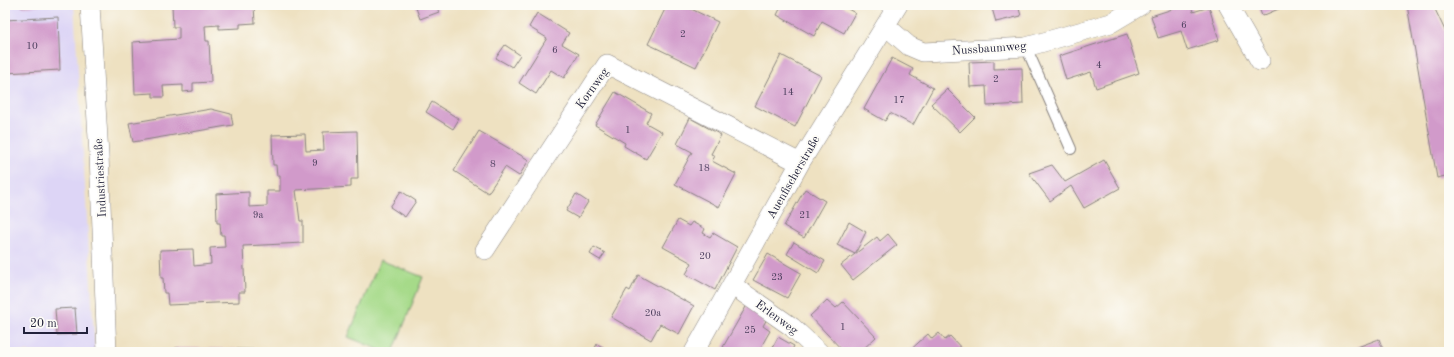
<svg xmlns="http://www.w3.org/2000/svg" width="1454" height="357" viewBox="0 0 1454 357" font-family="'Old Standard TT',serif">
<style>
.built{fill:#ddd5f6}
.green{fill:#a6da89;stroke:#647e62}
.building{fill:#d19aca}
.lines{fill:none;stroke-linecap:round;stroke-linejoin:round}
.service-casing{stroke:#88827e;stroke-width:12}
.minor-casing{stroke:#88827e;stroke-width:20}
.service{stroke:#fff;stroke-width:10}
.minor{stroke:#fff;stroke-width:19}
.labels{text-anchor:middle;stroke-width:4;stroke-linejoin:round;paint-order:stroke}
.number-label{font-size:10px;fill:#4e405f}
.street-label{font-size:12px;fill:#22223b;stroke:#fdfcf7}
</style>
<rect width="100%" height="100%" fill="#fdfcf7"/>
<filter id="ink" filterUnits="userSpaceOnUse"><feTurbulence type="fractalNoise" baseFrequency=".025" numOctaves="2"/><feDisplacementMap in="SourceGraphic" scale="8" xChannelSelector="R" yChannelSelector="G"/><feConvolveMatrix kernelMatrix="1 2 1 2 8 2 1 2 1" color-interpolation-filters="sRGB"/></filter>
<filter id="wash" filterUnits="userSpaceOnUse"><feTurbulence type="fractalNoise" baseFrequency=".012" numOctaves="4" result="noise"/><feDisplacementMap in="SourceGraphic" scale="16" xChannelSelector="R" yChannelSelector="G"/><feGaussianBlur stdDeviation="0.9" result="paint"/><feColorMatrix in="noise" values="0 0 0 0 0 0 0 0 0 0 0 0 0 0 0 0 0 1.4 0 .05"/><feComposite in="paint" operator="in"/></filter>
<g filter="url(#wash)">
<rect width="100%" height="100%" fill="#eee1c1"/>
<!-- built -->
<path class="built" d="M5,5h69l21,347h-90z"/>
<!-- green -->
<path class="green" d="M380,260l43,17 -30,75h-8l-37,-15z"/>
<g id="blocks">
<!-- building -->
<path class="building" d="M21,5h18v1l-18,1z
M172,5h82l1,18 -15,1v4l-21,1v-4l-14,1 1,15h3l2,41 -18,1v8l-10,1v-7l-20,1 1,11h-11v-4l-18,1 -2,-52 46,-3v-12h-6z
M415,5h29l-7,3 2,4 -19,7z
M667,5h16l35,17 -22,45 -48,-23z
M782,5h59l14,8 -11,20 -22,-12 -8,15 -37,-21z
M991,5h27l3,11 -25,6z
M1185,5h6l2,7 16,-5 10,33 -32,10 -6,-19 -23,7 -7,-22z
M1258,5h30l-26,11z
M1407,5h26l16,34v136l-12,3z
M537,13l32,20 -7,11 17,10 -15,24 -13,-8 -15,24 -17,-11 28,-45 -18,-11z
M58,17l2,53 -55,3v-53z
M1127,34l12,39 -43,15 -5,-16 -25,8 -7,-24z
M505,45l15,10 -8,12 -16,-9z
M781,55l40,21 -26,51 -40,-21z
M892,58l21,11 -3,6 23,13 -20,37 -23,-12 -5,8 -21,-12z
M994,61v8l28,-1 1,36 -36,2 -1,-20 -16,1 -1,-25z
M947,89l28,28 -15,15 -29,-28z
M615,92l36,21 -5,10 16,9 -16,27 -22,-13 1,-3 -30,-18z
M432,102l27,17 -6,10 -27,-17z
M211,109l20,5 2,11 -100,17 -4,-19z
M690,118l31,17 -10,19 4,2 -3,5 24,13 -17,33 -44,-23 17,-32 -15,-8z
M357,131l1,48h-7v8l-55,3 4,31h3v22l-60,3 2,46h-6v10l-71,3 -1,-12h-3l-1,-15h-2l-1,-28 33,-1 1,17 17,-2 -1,-16 15,-1 -1,-12h-3l-1,-12h-3l-1,-29 33,-2v15l18,-1v-15h13v-15h-3l-1,-11h-3l-1,-30 33,-1 1,17 18,-1 -1,-18z
M479,131l50,29 -10,16 -14,-9 -17,26 -34,-22z
M1104,160l16,28 -36,20 -13,-22 -21,15 -21,-28 23,-8 13,17z
M805,189l20,12 -21,37 -20,-12z
M401,191l15,10 -11,16 -15,-10z
M576,194l12,8 -10,16 -12,-7z
M678,220l11,6 3,-4 13,7 -2,4 7,4 3,-4 24,14 -22,43 -29,-16 6,-11 -29,-16z
M849,222l17,10 -11,22 22,-17 3,4 8,-7 9,11 -44,35 -12,-15 14,-11 -18,-9z
M794,242l31,19 -7,12 -31,-19z
M594,247l11,6 -5,7 -10,-6z
M768,254l33,19 -14,25 -34,-18z
M638,275l56,31 -15,28 -19,-10 -9,16 -40,-23 16,-28 3,2z
M827,300l9,8 7,-6 33,35 -16,15h-16l-34,-36z
M747,305l21,12 -5,9 7,5 -12,21h-27l-8,-5z
M75,308l2,26 -20,1 -2,-26z
M939,333l6,7 5,-4 15,16h-57l20,-18 4,5z
M778,337l16,9 -2,4 4,2h-26z
M1379,339l5,13h-40z
M597,344l16,8h-20z
M175,348l119,2v2h-119z"/>
</g>
</g>
<g filter="url(#ink)">
<use href="#blocks" fill-opacity="0" stroke="#88827e" stroke-width="1"/>
<g class="lines">
<defs>
<path id="service" d="M1026,47l45,102"/>
<path id="minor" d="M90,5l9,150 8,197
M1228,5l32,56
M886,26l23,20 14,6 103,-5 85,-24 30,-18
M485,250l122,-186 193,99
M732,285l60,42 27,25
M694,352l106,-189 98,-158"/>
</defs>
<!-- service casing -->
<use href="#service" class="service-casing"/>
<!-- minor casing -->
<use href="#minor" class="minor-casing"/>
<!-- service -->
<use href="#service" class="service"/>
<!-- minor -->
<use href="#minor" class="minor"/>
</g>
</g>
<g class="labels">
<!-- number labels -->
<g class="number-label">
<text x="1184" y="28">6</text>
<text x="683" y="37">2</text>
<text x="32" y="49">10</text>
<text x="555" y="53">6</text>
<text x="1099" y="68">4</text>
<text x="996" y="82">2</text>
<text x="788" y="95">14</text>
<text x="899" y="103">17</text>
<text x="628" y="133">1</text>
<text x="315" y="166">9</text>
<text x="493" y="167">8</text>
<text x="704" y="171">18</text>
<text x="258" y="218">9a</text>
<text x="805" y="218">21</text>
<text x="705" y="259">20</text>
<text x="777" y="280">23</text>
<text x="653" y="316">20a</text>
<text x="843" y="330">1</text>
<text x="750" y="333">25</text>
</g>
<!-- street labels -->
<g class="street-label">
<text transform="translate(989 48) rotate(-4)" y="4">Nussbaumweg</text>
<text transform="translate(592 88) rotate(-54)" y="4">Kornweg</text>
<text transform="translate(793 177) rotate(-60)" y="4">Auenfischerstraße</text>
<text transform="translate(100 178) rotate(-93)" y="4">Industriestraße</text>
<text transform="translate(777 317) rotate(36)" y="4">Erlenweg</text>
</g>
</g>
<!-- margin -->
<rect width="1454" height="357" fill="none" stroke="#fdfcf7" stroke-width="20"/>
<!-- scale -->
<path d="M24 327v6h63v-6" fill="none" stroke="#22223b" stroke-width="2"/>
<text x="30" y="327" font-size="12" fill="#22223b" stroke="#fdfcf7" stroke-width="3" paint-order="stroke">20 m</text>
</svg>
